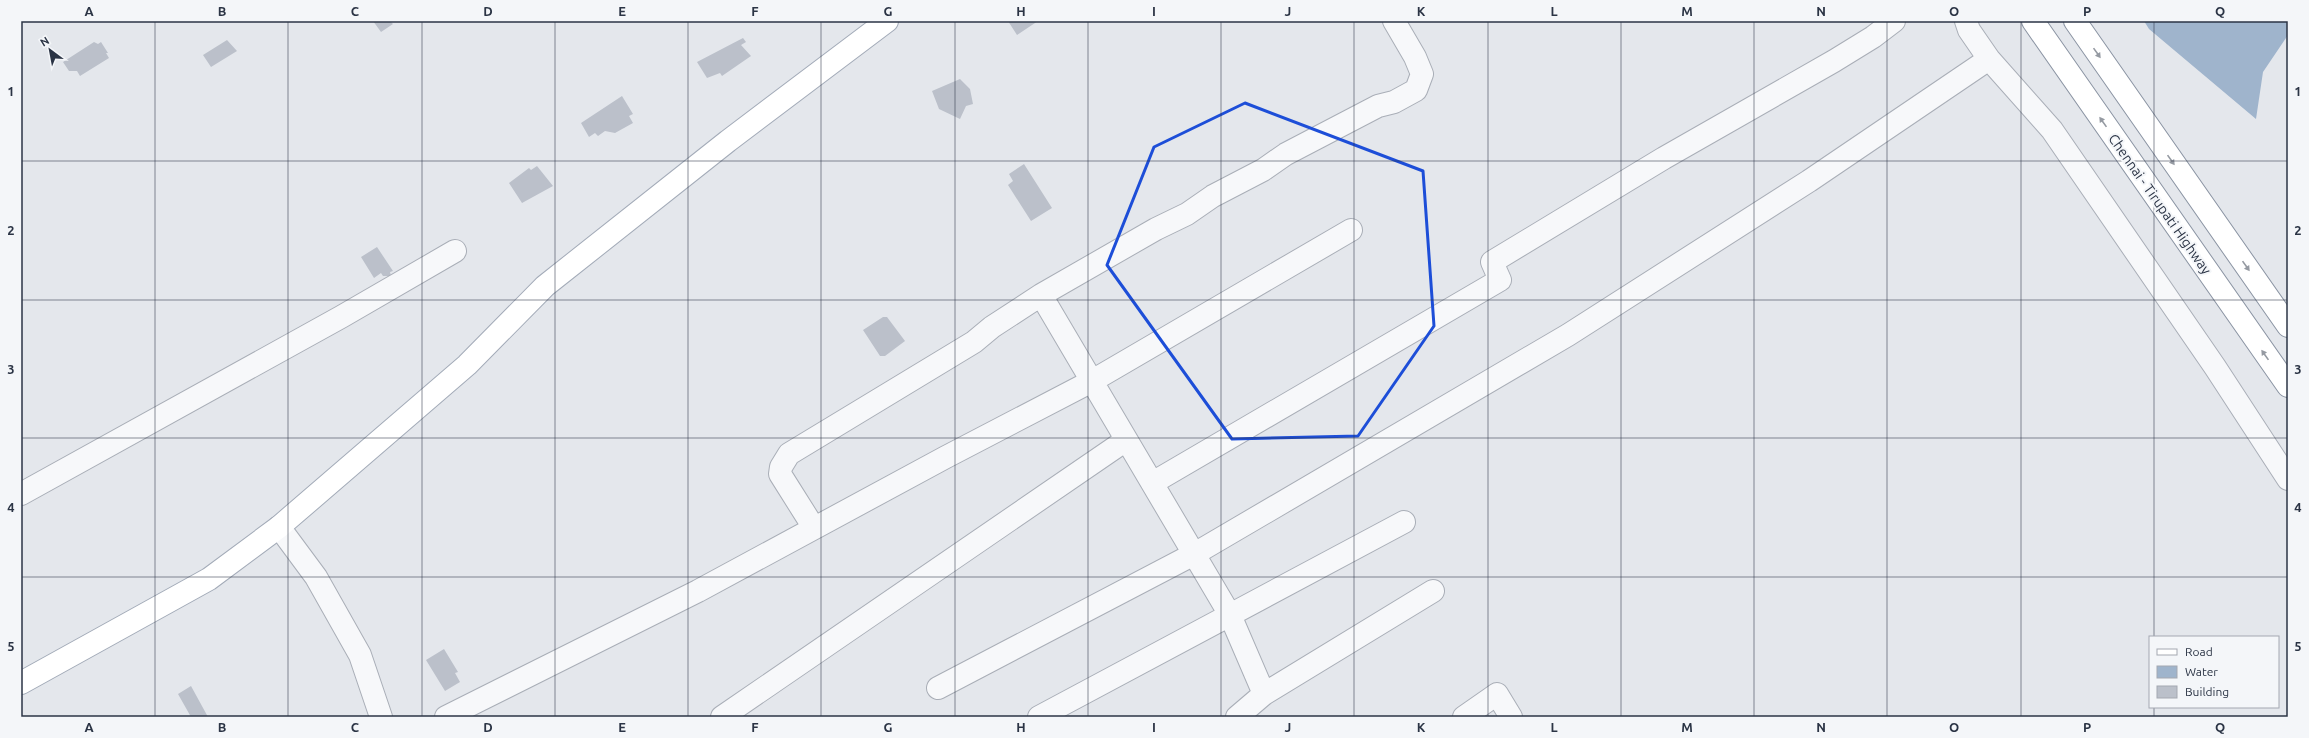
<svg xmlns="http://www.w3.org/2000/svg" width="2309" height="738" viewBox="0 0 2309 738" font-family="Ubuntu,sans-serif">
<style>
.water{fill:#9fb4cc}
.building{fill:#bbc0ca}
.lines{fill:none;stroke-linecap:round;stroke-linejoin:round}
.minor-casing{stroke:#a9aeb7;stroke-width:24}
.major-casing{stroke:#a3abb8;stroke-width:24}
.highway-casing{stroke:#8b94a3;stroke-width:24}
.minor{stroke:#f7f8fa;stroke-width:22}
.major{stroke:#fff;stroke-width:22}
.highway{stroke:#fff;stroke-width:22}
.oneway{fill:#959aa2}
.marked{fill:none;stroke:#1d4ed8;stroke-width:3;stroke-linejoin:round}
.grid{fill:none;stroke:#2b3445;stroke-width:1;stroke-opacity:0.55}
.labels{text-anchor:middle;stroke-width:4;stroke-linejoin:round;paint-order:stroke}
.street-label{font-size:14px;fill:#2b3445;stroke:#f4f6f9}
.neatline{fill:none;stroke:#2b3445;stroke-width:1.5}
.grid-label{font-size:13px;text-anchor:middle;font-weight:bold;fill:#2b3445}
</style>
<rect width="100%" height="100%" fill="#e4e7ec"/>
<!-- water -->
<path class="water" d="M2144,21h144v14l-25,37 -7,47 -107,-90z"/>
<!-- building -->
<path class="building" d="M373,21h17l3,3 -12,8z
M1008,21h30l-21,14z
M743,38l3,4 -5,3 10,11 -29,20 -2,-3 -13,5 -10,-16z
M227,40l10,11 -26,16 -8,-12z
M94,42l4,2 3,-2 7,11h-2l3,5 -29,18 -3,-5h-8l-6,-9z
M960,79l10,10 3,15 -7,2 -6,13 -21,-10 -7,-18z
M622,96l11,18 -4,2 4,7 -18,10 -10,-2 -7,5 -3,-3 -6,4 -8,-14z
M1024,164l28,44 -21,13 -23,-36 5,-4 -4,-7z
M537,166l16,20 -31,17 -13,-20 20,-15 2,2z
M377,247l16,24 -3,1 1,4h-8l-2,-3 -7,5 -13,-21z
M883,317h4l18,24 -20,15h-5l-17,-26z
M444,649l14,23 -3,1 5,9 -15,9 -19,-31z
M191,686l17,31h-17l-13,-23z"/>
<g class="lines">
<defs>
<path id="minor" d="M1989,59l63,71 163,237 73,112
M1041,295l189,320 34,79
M1154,482l346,-202 -8,-18 172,-104 170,-97 39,-24 21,-16
M21,494l320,-177 114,-66
M279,527l37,50 44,78 21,62
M814,528l-34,-54 1,-7 8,-13 185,-112 18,-15 49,-32 115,-66 31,-15 26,-18 50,-26 23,-16 92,-48 16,-4 22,-12 6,-16 -7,-17 -21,-36
M938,688l258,-135 372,-218 241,-154 180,-122 -20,-29 -3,-9
M446,717l252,-126 248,-134 146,-76 259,-151
M722,717l404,-277
M1039,717l365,-195
M1237,717l27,-23 169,-103
M1464,717l33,-23 14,23"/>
<path id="major" d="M21,683l188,-104 70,-52 188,-162 78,-79 183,-145 159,-120"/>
<path id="highway" d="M2033,21l255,365
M2075,21l213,305"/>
</defs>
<!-- minor casing -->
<use href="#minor" class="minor-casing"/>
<!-- major casing -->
<use href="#major" class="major-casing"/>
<!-- highway casing -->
<use href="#highway" class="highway-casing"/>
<!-- minor -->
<use href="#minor" class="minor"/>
<!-- major -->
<use href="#major" class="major"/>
<!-- highway -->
<use href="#highway" class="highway"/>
</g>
<!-- one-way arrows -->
<defs><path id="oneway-solid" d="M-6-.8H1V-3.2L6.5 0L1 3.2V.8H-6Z"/></defs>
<g class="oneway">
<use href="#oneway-solid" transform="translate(2097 53) rotate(55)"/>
<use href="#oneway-solid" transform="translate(2103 122) rotate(-125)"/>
<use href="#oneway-solid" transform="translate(2171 160) rotate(55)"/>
<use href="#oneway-solid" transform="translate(2246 266) rotate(55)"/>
<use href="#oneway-solid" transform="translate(2265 355) rotate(-125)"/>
</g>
<!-- marked area -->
<path class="marked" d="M1245,103l178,68 11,155 -76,110 -126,3 -125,-174 47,-118z"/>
<!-- grid -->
<path class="grid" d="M155,21v696M288,21v696M422,21v696M555,21v696M688,21v696M821,21v696M955,21v696M1088,21v696M1221,21v696M1354,21v696M1488,21v696M1621,21v696M1754,21v696M1887,21v696M2021,21v696M2154,21v616M21,161h2267M21,300h2267M21,438h2267M21,577h2267M2154,707v10"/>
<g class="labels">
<!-- street labels -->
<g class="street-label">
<text transform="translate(2160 204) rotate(55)" y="5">Chennai - Tirupati Highway</text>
</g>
</g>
<!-- border -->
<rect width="2309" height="738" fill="none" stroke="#f4f6f9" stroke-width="44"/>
<!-- legend -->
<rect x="2149" y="636" width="130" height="72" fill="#f4f6f9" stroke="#a4a8b1"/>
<rect x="2157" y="649" width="20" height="6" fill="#ffffff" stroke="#a4a8b1"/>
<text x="2185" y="656" font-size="12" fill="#2b3445">Road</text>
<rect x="2157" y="666" width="20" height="12" fill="#9fb4cc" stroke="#a4a8b1"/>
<text x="2185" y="676" font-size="12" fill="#2b3445">Water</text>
<rect x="2157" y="686" width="20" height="12" fill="#bbc0ca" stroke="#a4a8b1"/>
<text x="2185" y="696" font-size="12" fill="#2b3445">Building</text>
<!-- north arrow -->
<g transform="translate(50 50) rotate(328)" stroke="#f4f6f9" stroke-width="3" paint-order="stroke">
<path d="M0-3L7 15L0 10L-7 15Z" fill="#2b3445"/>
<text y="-6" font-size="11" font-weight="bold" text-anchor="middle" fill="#2b3445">N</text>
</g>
<rect x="22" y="22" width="2265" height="694" class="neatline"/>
<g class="grid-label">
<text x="89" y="16">A</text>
<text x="222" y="16">B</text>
<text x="355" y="16">C</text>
<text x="488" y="16">D</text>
<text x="622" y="16">E</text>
<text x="755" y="16">F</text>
<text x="888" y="16">G</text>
<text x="1021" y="16">H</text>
<text x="1154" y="16">I</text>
<text x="1288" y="16">J</text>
<text x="1421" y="16">K</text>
<text x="1554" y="16">L</text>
<text x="1687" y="16">M</text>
<text x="1821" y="16">N</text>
<text x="1954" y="16">O</text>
<text x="2087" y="16">P</text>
<text x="2220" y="16">Q</text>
<text x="11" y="96">1</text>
<text x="2298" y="96">1</text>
<text x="11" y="235">2</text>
<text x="2298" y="235">2</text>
<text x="11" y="374">3</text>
<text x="2298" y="374">3</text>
<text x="11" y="512">4</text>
<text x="2298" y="512">4</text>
<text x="11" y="651">5</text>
<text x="2298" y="651">5</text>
<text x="89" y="732">A</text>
<text x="222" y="732">B</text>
<text x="355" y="732">C</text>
<text x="488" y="732">D</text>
<text x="622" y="732">E</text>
<text x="755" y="732">F</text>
<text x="888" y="732">G</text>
<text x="1021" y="732">H</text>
<text x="1154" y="732">I</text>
<text x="1288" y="732">J</text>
<text x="1421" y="732">K</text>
<text x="1554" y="732">L</text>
<text x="1687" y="732">M</text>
<text x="1821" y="732">N</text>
<text x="1954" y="732">O</text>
<text x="2087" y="732">P</text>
<text x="2220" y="732">Q</text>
</g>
</svg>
